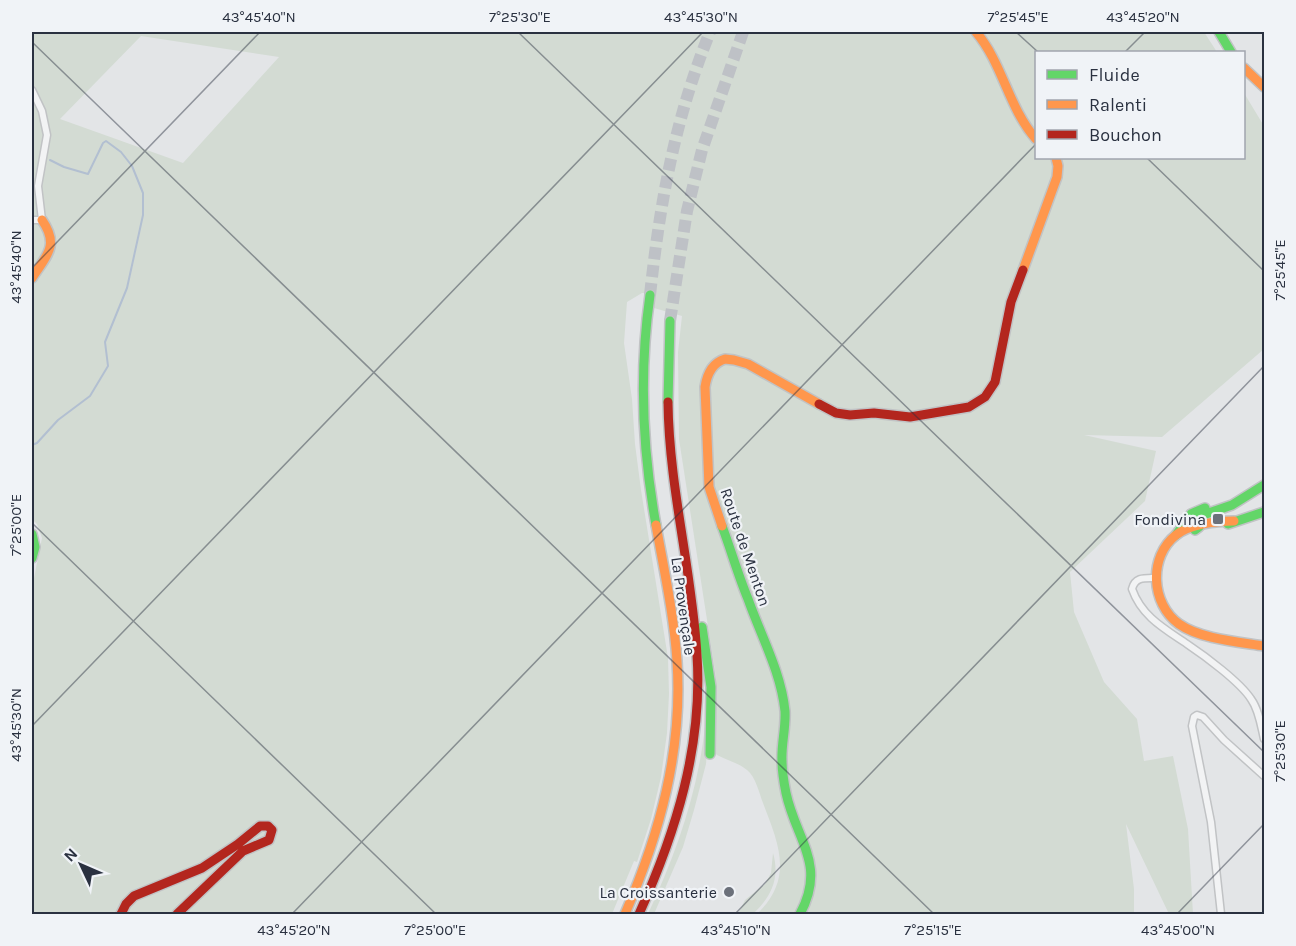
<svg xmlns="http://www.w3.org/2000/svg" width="1296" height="946" viewBox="0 0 1296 946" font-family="Karla,sans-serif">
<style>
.green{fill:#d3dbd3;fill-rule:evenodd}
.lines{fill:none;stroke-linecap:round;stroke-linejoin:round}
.stream{stroke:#b2bfd1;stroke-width:2}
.highway-tunnel{stroke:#bec1c6;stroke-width:12;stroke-dasharray:12 6;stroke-linecap:butt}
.street-casing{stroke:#c1c3c5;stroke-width:9}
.fast-casing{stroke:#c1c3c5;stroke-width:12}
.slow-casing{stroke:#c1c3c5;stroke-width:12}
.jam-casing{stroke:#c1c3c5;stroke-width:12}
.street{stroke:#f2f3f4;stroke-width:6}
.fast{stroke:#63d668;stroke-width:9}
.slow{stroke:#ff974d;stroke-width:9}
.jam{stroke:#b3261e;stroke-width:9}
.ticks{fill:none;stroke:#2a3140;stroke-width:1.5;stroke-opacity:0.45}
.poi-dot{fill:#6b707a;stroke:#f0f3f7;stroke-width:2}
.labels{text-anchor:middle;stroke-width:4.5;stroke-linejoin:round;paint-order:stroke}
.poi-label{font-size:16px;fill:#2a3140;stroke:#f0f3f7;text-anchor:end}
.street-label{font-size:16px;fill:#2a3140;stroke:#f0f3f7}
.neatline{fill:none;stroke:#2a3140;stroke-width:2}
.ticks-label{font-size:15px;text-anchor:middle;fill:#2a3140}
</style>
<rect width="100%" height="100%" fill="#e3e5e7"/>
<!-- green -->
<path class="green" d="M32,32h1172l13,20h-181v106h208v-65l20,33v223l-102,88 -78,-2 72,16 -11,50 -75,71 4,40 30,70 33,37 7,42 29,-5 15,73 5,85h-24l-43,-90 8,65v25h-377c37,-36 22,-69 6,-111 -4,-10 -7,-26 -16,-33 -8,-7 -21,-10 -30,-15l-3,-3 2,-74 -37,-239 -1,-87 4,-36 -28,-8 2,-15h-14l-15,9 -3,41 8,56 3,45 6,46 27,168 1,36 -2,39 -6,44 -10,42 -14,43 -3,-1 -22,53h-580v-326l10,-50 -5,-14 -5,-5zM141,36l138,21 -96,106 -123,-44z
M709,724l-3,40 -12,46 -11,37 -29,67h-6c28,-60 50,-122 57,-188z
M773,853c7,24 -1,43 -19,60l-16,1 7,-14 20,-16 6,-11z"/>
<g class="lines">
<!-- stream -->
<path class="stream" d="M32,445l5,-2 21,-23 32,-24 18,-30 -3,-24 22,-54 16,-73v-22l-11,-27 -11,-14 -15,-11 -3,2 -15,31 -24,-7 -14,-7"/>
<!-- highway-tunnel -->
<path class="highway-tunnel" d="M650,295c10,-93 25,-177 60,-263
M670,321l17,-110 15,-61 41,-118"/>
<defs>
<path id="street" d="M32,90l10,21 5,24 -9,51 4,34h-10
M1155,578c-11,0 -20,-1 -23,11 10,28 33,40 55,55 18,12 53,38 64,55 8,11 10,27 13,40
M1221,914l-10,-92 -19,-96 2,-9 3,-2 6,2 21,23 40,36"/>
<path id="fast" d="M1219,32l12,20
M650,295c-11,77 -8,153 6,230
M668,402l2,-81
M1228,524l36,-12
M722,526c9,24 16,49 26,73 13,37 33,73 37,112 1,17 -4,34 -3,50 0,11 2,22 4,32 10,47 41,71 14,121
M1195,530l4,-3 1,-11 32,-11 32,-20
M32,534l3,13 -3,11
M1176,535l15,-21 14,-6
M702,627l9,60 -1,67"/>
<path id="slow" d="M976,32c27,32 32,75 60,107
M1244,68l20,19
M1023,270l34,-93 1,-11 -2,-8
M32,278c14,-22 28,-32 10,-58
M1234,521c-18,0 -44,3 -58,14 -28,22 -25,69 3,89 21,15 60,18 85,22
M722,526l-13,-39 -4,-100c2,-13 7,-24 20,-28l9,1 14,4 71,40
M625,914c35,-81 58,-164 52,-253 -3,-46 -13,-91 -21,-136"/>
<path id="jam" d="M819,404l17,9 14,2 24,-2 36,4 59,-10 16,-10 10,-15 16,-80 12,-32
M121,914l5,-10 8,-8 68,-28 36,-24 22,-18h8l4,4 -3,10 -26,11 -66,63
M639,914c37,-82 64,-168 58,-259 -5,-85 -28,-167 -29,-253"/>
</defs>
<!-- street casing -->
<use href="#street" class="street-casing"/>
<!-- fast casing -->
<use href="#fast" class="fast-casing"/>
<!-- slow casing -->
<use href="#slow" class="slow-casing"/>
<!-- jam casing -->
<use href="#jam" class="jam-casing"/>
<!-- street -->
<use href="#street" class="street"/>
<!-- fast -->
<use href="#fast" class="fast"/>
<!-- slow -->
<use href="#slow" class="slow"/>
<!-- jam -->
<use href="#jam" class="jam"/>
</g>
<!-- ticks -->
<path class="ticks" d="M518,32l746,720M1016,32l22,20M32,42l902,872M1125,52l20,-20M1147,158l117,113M32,268l228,-236M32,523l404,391M32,726l671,-694M292,914l744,-770M735,914l529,-548M1177,914l87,-90"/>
<!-- markers -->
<g class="poi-dot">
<rect x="1212" y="513" width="12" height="12" rx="3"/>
<circle cx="729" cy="892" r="6"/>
</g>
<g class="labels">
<!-- poi labels -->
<g class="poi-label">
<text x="1206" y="525">Fondivina</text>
<text x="717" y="898">La Croissanterie</text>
</g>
<!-- street labels -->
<g class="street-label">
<text transform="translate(746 547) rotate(71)" y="6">Route de Menton</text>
<text transform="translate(684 606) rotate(82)" y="6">La Provençale</text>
</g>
</g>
<!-- border -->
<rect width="1296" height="946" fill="none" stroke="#f0f3f7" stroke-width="66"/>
<!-- legend -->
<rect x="1035" y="51" width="210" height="108" fill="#f0f3f7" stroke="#a1a5ae" stroke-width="1.5"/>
<rect x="1047" y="70" width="30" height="9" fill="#63d668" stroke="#a1a5ae" stroke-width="1.5"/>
<text x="1089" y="81" font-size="18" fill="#2a3140">Fluide</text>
<rect x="1047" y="100" width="30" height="9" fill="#ff974d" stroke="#a1a5ae" stroke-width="1.5"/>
<text x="1089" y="111" font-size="18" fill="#2a3140">Ralenti</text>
<rect x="1047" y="130" width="30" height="9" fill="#b3261e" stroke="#a1a5ae" stroke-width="1.5"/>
<text x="1089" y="141" font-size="18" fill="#2a3140">Bouchon</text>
<!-- north arrow -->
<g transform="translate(81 865) rotate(314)" stroke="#f0f3f7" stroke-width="4.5" paint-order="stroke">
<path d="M0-4.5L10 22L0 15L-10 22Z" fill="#2a3140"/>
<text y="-9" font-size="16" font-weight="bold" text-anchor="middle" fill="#2a3140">N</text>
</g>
<rect x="33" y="33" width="1230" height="880" class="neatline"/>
<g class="ticks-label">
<text x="259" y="22">43°45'40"N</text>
<text x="520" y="22">7°25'30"E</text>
<text x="701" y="22">43°45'30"N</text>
<text x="1018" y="22">7°25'45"E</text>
<text x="1143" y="22">43°45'20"N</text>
<text transform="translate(16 267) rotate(-90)" y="5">43°45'40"N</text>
<text transform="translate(1280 270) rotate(-90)" y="5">7°25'45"E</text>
<text transform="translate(16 525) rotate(-90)" y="5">7°25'00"E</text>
<text transform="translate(16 725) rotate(-90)" y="5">43°45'30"N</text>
<text transform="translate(1280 751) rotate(-90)" y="5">7°25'30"E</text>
<text x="294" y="935">43°45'20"N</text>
<text x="435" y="935">7°25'00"E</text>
<text x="736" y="935">43°45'10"N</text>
<text x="933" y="935">7°25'15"E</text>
<text x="1178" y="935">43°45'00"N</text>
</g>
</svg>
